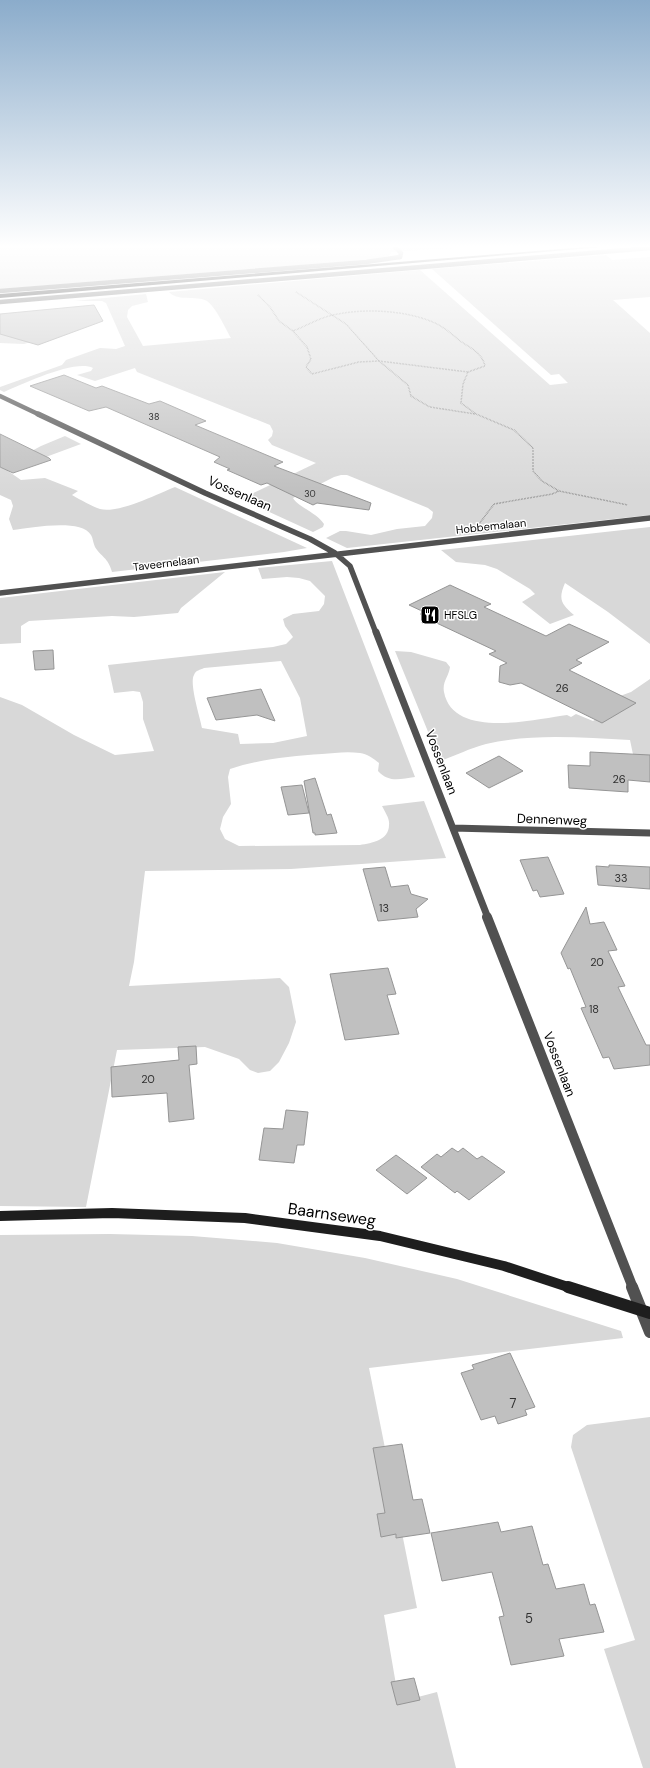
<svg xmlns="http://www.w3.org/2000/svg" width="650" height="1768" viewBox="0 0 650 1768" font-family="'DM Sans',sans-serif">
<style>
.green{fill:#d8d8d8;fill-rule:evenodd}
.building{fill:#c0c0c0;stroke:#959595}
.lines{fill:none;stroke-linecap:round;stroke-linejoin:round}
.path{stroke:#737373;stroke-width:1.5;stroke-dasharray:0.5 1;stroke-linecap:butt}
.lane{stroke:#515151;stroke-width:4.5}
.street-far4{stroke:#515151;stroke-width:4.5}
.street-far3{stroke:#515151;stroke-width:5.5}
.street-far2{stroke:#515151;stroke-width:7}
.street-far1{stroke:#515151;stroke-width:10}
.street{stroke:#515151;stroke-width:12}
.secondary-far1{stroke:#1e1e1e;stroke-width:10}
.secondary{stroke:#1e1e1e;stroke-width:12}
.primary{fill:#000;fill-rule:evenodd}
.labels{text-anchor:middle;stroke-width:3;stroke-linejoin:round;paint-order:stroke}
.far-number-label{font-size:9px;fill:#303030}
.far-street-label{font-size:11px;fill:#000;stroke:#fff}
.far-poi-label{font-size:11px;fill:#000;stroke:#fff;text-anchor:start}
.number-label{font-size:11px;fill:#303030}
.street-label{font-size:13px;fill:#000;stroke:#fff}
.near-number-label{font-size:13px;fill:#303030}
.near-street-label{font-size:16px;fill:#000;stroke:#fff}
</style>
<rect width="100%" height="100%" fill="#fff"/>
<!-- green -->
<path class="green" d="M0,246h485l-93,6 -4,4 -13,3 -375,30z
M606,255l6,5 38,-3v40l-37,3 37,33v182l-303,33 -21,-10 14,-7h6l25,4 26,-6 28,-3 7,-8 1,-6 -5,-4 -81,-33h-6l-7,2 -41,21c4,8 24,15 31,26l-1,3 -10,5 -72,-33 75,-36 -44,-18 -4,-5 4,-4 1,-5 -3,-6 -133,-53 -2,-4 -40,13 -18,-6 14,-4 2,-3c-18,-9 -70,16 -89,24l-4,-2v-3l62,-22 4,-5 34,-12 16,1 9,-3 -19,-43 -4,-2h-28l72,-7 2,8 -16,4 -4,4 -1,7 16,29 88,-8c-5,-9 -16,-32 -24,-37 -11,-6 -29,1 -38,-9l251,-22 130,115 18,-2 -9,-9 -8,1 -119,-106z
M0,330l45,8 -21,6 -24,-1z
M65,436l16,8 -73,27 13,9 24,-2 33,13 -6,4c9,5 19,11 28,14 19,5 57,-15 75,-22l132,61 -23,4 -172,20c-4,-15 -11,-15 -17,-25 -2,-4 -2,-9 -4,-12 -10,-17 -61,-7 -78,-5l-4,-11 4,-13 -2,-6 -11,-5v-27l41,-22z
M650,527v117l-42,-32 -43,-29c-7,16 -4,21 9,32l-24,9 -28,-22 13,-8 -5,-5 -33,-20 -12,-4 -29,-3 -15,-12z
M332,561l83,216c-15,2 -26,6 -37,-6l1,-8c-6,-5 -12,-9 -19,-10 -13,-2 -26,0 -38,1 -31,2 -62,5 -92,15l-2,8 3,27 -8,13 -3,12 5,10 14,7 121,-1c12,-2 29,-5 29,-20 1,-6 -4,-13 -7,-19l42,-5 22,57 -155,11 -146,2 -11,91 -5,24 151,-8 9,9 7,35 -7,21 -10,19 -9,9 -12,2 -8,-3 -11,-11 -34,-12 -88,3 -31,157 -86,-1v-509l22,8 52,30 41,20 39,-4 -11,-32v-17l-3,-10 -7,-1 -19,2 -6,-28 165,-18 13,-3 7,-7 -8,-11 -2,-7 10,-5 26,-3 5,-7 1,-8 -15,-15 -11,-3 -12,-1 -25,2 -4,-11zM281,661l19,37 7,38 -34,7 -33,1 -2,-10 -36,-6c-2,-11 -13,-45 -8,-53 2,-5 6,-5 10,-7z
M225,572l-44,36 -3,5 -44,4 -22,-1 -83,5 -8,5v17l-21,1v-46z
M395,651l16,1 35,10 4,5c-1,9 -8,15 -6,25 9,48 92,27 123,23l4,2 5,-3 17,7 17,-11 -12,-6 33,-12 19,-13v85h-15l-5,-24c-47,-2 -97,-7 -144,4 -16,4 -31,12 -46,17z
M110,1234l82,2 85,7 88,15 92,21 164,52 2,7 -254,30 48,240 -33,7 15,87 38,-10 19,76h-456v-533z
M650,1417v351h-7l-39,-119 31,-9 -64,-193 2,-12 14,-10z"/>
<!-- building -->
<path class="building" d="M94,305l9,16 -65,24 -38,-11v-20z
M64,375l32,13 6,-2 47,18 11,-3 46,20 -11,4 88,37 -9,4 97,37 -2,7 -52,-7 -4,2 -46,-22 -6,2 -34,-15 3,-1 -16,-7 6,-5 -114,-50 -17,4 -59,-25z
M0,434l49,24 2,2 -38,13 -13,-6z
M450,585l41,19 -7,3 62,29 23,-12 40,18 -33,18 6,3 -13,7 67,33 -34,20 -81,-40 -11,2 -11,-3 1,-16 7,-3 -18,-9 7,-3 -70,-33 -6,-4 4,-2 -15,-7z
M53,650l1,19 -19,1 -2,-19z
M261,689l14,32 -18,-6 -41,5 -9,-22z
M590,752l60,3v27l-22,-2v12l-59,-4 -1,-23 22,1z
M499,756l24,15 -34,17 -23,-15z
M315,778l12,37 4,-1 6,19 -22,2v-2h-2l-9,-52z
M302,785l7,28 -21,2 -7,-28z
M548,857l16,37 -24,3 -3,-7 -4,1 -13,-31z
M609,865l41,2v22l-52,-4 -2,-19 13,1z
M385,867l6,20 17,-2 3,9 17,5 -12,10 2,8 -40,4 -15,-52z
M586,907l4,17 14,-2 13,28 -9,1 17,35 -7,1 28,58h4v20l-36,4 -5,-12 -6,1 -22,-50 5,-1 -16,-39 -2,1 -7,-16z
M388,968l8,26 -9,1 12,39 -54,6 -15,-66z
M196,1046l1,18 -8,1 5,54 -25,3 -2,-29 -55,4 -1,-30 68,-7 -1,-13z
M286,1110l22,2 -4,33h-7l-3,18 -35,-3 5,-32 19,1z
M452,1148l6,4 5,-4 14,11 5,-3 23,16 -36,28 -12,-9 -2,2 -34,-26 16,-13 4,3z
M396,1155l31,23 -20,16 -31,-24z
M510,1353l25,54 -10,3 2,5 -29,9 -3,-8 -14,4 -20,-47 13,-4 -2,-4z
M402,1444l11,56 9,-1 8,34 -34,5v-4l-15,3 -4,-23 8,-1 -12,-65z
M498,1522l3,10 31,-6 11,39 5,-1 8,25 28,-5 6,21 5,-1 9,28 -45,7 5,17 -53,9 -12,-48 5,-1 -12,-44 -50,9 -11,-48z
M414,1678l6,22 -23,5 -6,-23z"/>
<g class="lines">
<!-- path -->
<path class="path" d="M296,292l50,32 33,37 89,11
M258,295l12,12 9,14 14,10 14,16 4,12 -5,8 6,7 47,-12 20,-1 29,24 3,11 19,11 45,7
M293,331c13,-5 26,-13 40,-16 31,-7 73,-5 102,8 10,5 17,11 25,18 11,7 22,12 25,25l-17,6 -5,12 -2,19 15,11 38,16 19,18v23l9,10 17,10 69,14
M479,524l15,-20 58,-10 7,-3"/>
<!-- lane -->
<path class="lane" d="M394,246l7,7 -1,4"/>
<!-- street-far4 -->
<path class="street-far4" d="M0,291l366,-29 34,-5
M0,302l650,-54
M0,396l40,19"/>
<!-- street-far3 -->
<path class="street-far3" d="M38,414l167,79 105,46 25,14 15,13 26,67
M0,593l650,-75"/>
<!-- street-far2 -->
<path class="street-far2" d="M376,632l112,286
M453,828l197,5"/>
<!-- street-far1 -->
<path class="street-far1" d="M487,917l146,371"/>
<!-- street -->
<path class="street" d="M632,1287l18,45"/>
<!-- secondary-far1 -->
<path class="secondary-far1" d="M0,1216l112,-3 133,5 135,18 124,30 67,22"/>
<!-- secondary -->
<path class="secondary" d="M568,1287l82,26"/>
<!-- primary -->
<path class="primary" d="M598,246h16l-614,52v-4z"/>
</g>
<!-- sky -->
<linearGradient id="sky" x2="0" y2="1"><stop stop-color="#8baccb"/><stop offset="0.5" stop-color="#fff"/><stop offset="1" stop-color="#fff" stop-opacity="0"/></linearGradient>
<rect width="650" height="493" fill="url(#sky)"/>
<!-- icons -->
<defs>
<symbol id="restaurant-square" viewBox="-11 -11 22 22"><rect x="-9" y="-9" width="18" height="18" rx="4" fill="#000" stroke="#fff"/><path d="M-5-6h1v4h1v-4h1v4h1v-4h1v5L-1.5 .5V6h-2V.5L-5-1ZM5-6V6H3V1.5H1.5Q1.5-4 5-6Z" fill="#fff"/></symbol>
</defs>
<g fill-rule="evenodd">
<use href="#restaurant-square" x="419" y="604" width="22" height="22"/>
</g>
<g class="labels">
<!-- far-number labels -->
<g class="far-number-label">
<text x="154" y="420">38</text>
<text x="310" y="497">30</text>
</g>
<!-- far-street labels -->
<g class="far-street-label">
<text transform="translate(491 526) rotate(-6)" y="4">Hobbemalaan</text>
<text transform="translate(166 563) rotate(-7)" y="4">Taveernelaan</text>
</g>
<!-- far-poi labels -->
<g class="far-poi-label">
<text x="444" y="619">HFSLG</text>
</g>
<!-- number labels -->
<g class="number-label">
<text x="562" y="692">26</text>
<text x="619" y="783">26</text>
<text x="621" y="882">33</text>
<text x="384" y="912">13</text>
<text x="597" y="966">20</text>
<text x="594" y="1013">18</text>
<text x="148" y="1083">20</text>
</g>
<!-- street labels -->
<g class="street-label">
<text transform="translate(240 493) rotate(24)" y="5">Vossenlaan</text>
<text transform="translate(442 762) rotate(69)" y="5">Vossenlaan</text>
<text transform="translate(552 819) rotate(2)" y="5">Dennenweg</text>
<text transform="translate(560 1064) rotate(69)" y="5">Vossenlaan</text>
</g>
<!-- near-number labels -->
<g class="near-number-label">
<text x="513" y="1408">7</text>
<text x="529" y="1623">5</text>
</g>
<!-- near-street labels -->
<g class="near-street-label">
<text transform="translate(332 1214) rotate(8)" y="6">Baarnseweg</text>
</g>
</g>
</svg>
